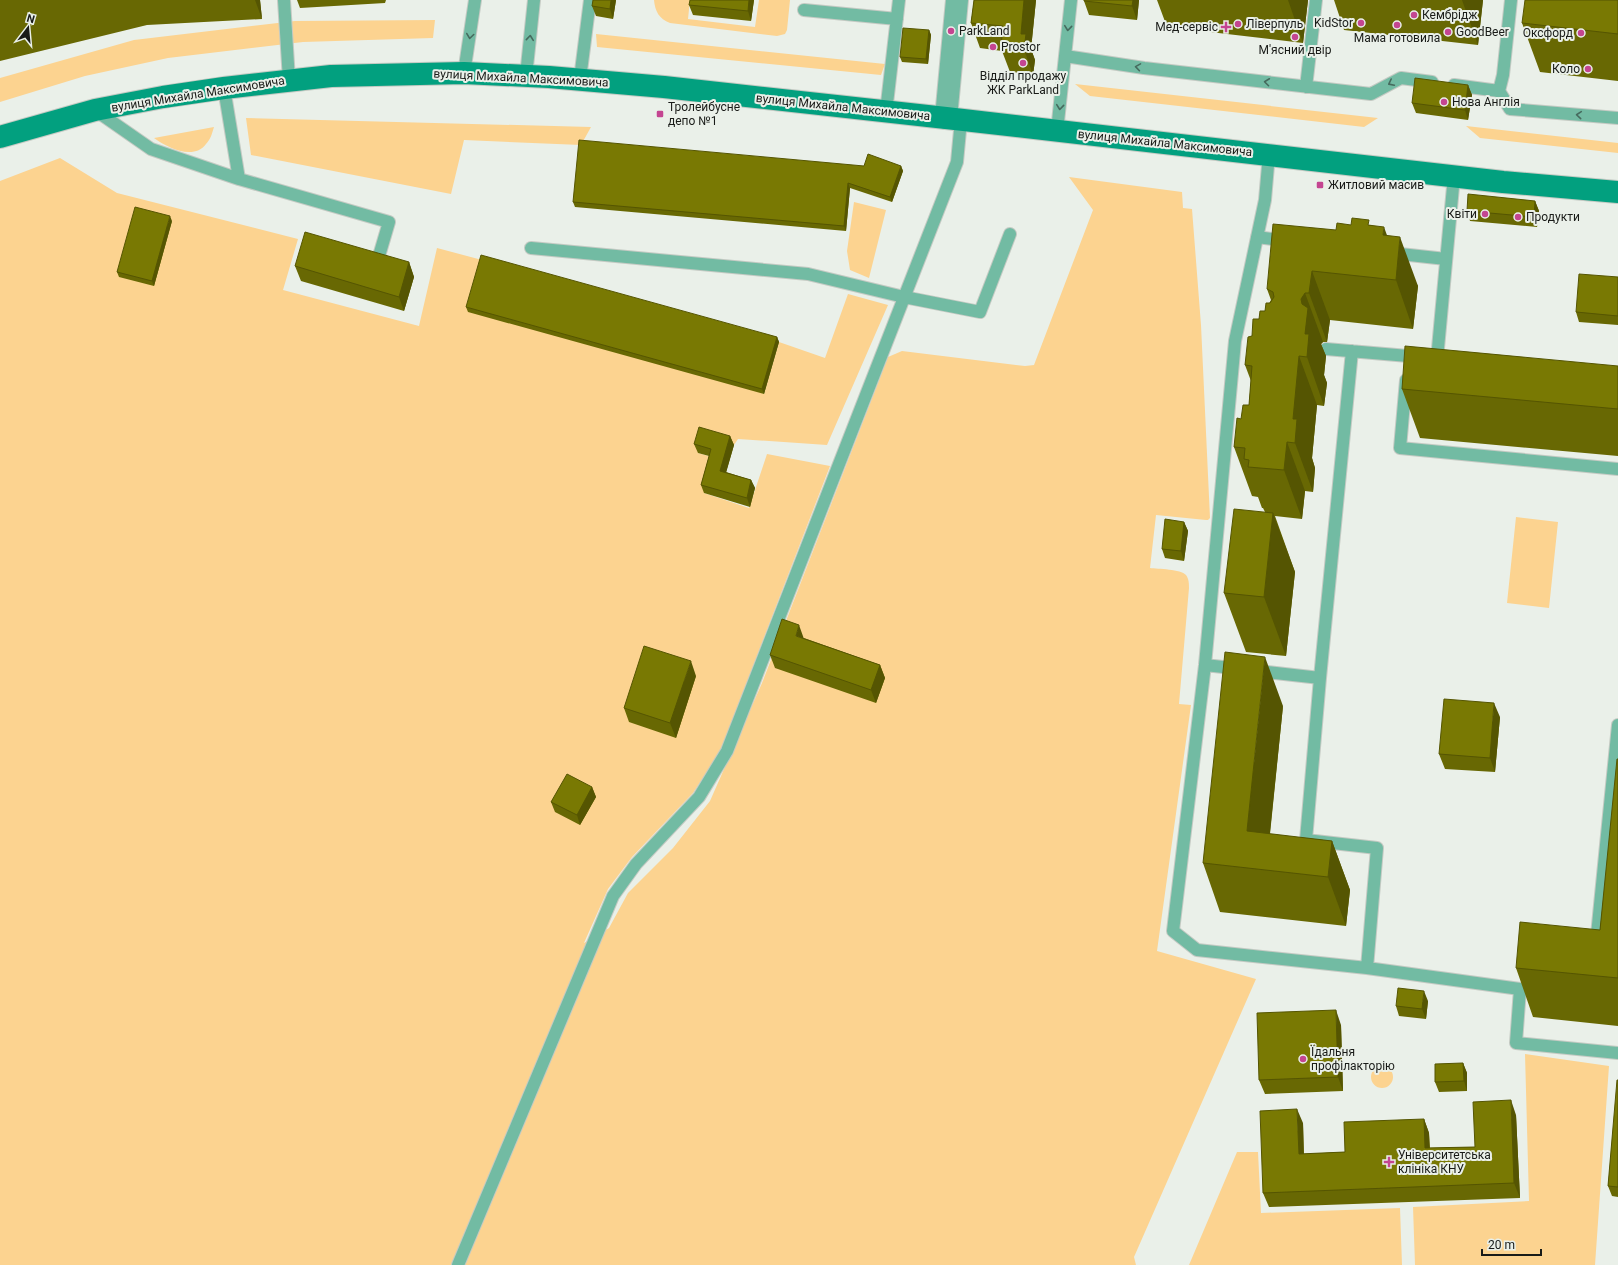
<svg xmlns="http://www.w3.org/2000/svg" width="1618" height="1265" viewBox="0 0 1618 1265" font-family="Roboto,sans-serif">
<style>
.green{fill:#fcd390}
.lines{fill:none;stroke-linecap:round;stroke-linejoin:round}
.service-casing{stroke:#c4cac3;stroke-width:14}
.minor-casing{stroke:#c4cac3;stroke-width:24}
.secondary-casing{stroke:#c4cac3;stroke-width:24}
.service{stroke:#72bba3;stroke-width:12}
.minor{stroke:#72bba3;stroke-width:22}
.secondary{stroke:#02a07f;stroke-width:22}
.wall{fill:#686803}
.shaded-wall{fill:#555502}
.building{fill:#797903;stroke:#555502}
.oneway{stroke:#466b5e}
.poi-dot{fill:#c44591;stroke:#eaf0e9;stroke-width:1.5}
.labels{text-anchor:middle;stroke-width:4;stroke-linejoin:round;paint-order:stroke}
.poi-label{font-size:12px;fill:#191b18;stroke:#eaf0e9;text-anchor:start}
.street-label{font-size:12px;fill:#191b18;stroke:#eaf0e9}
</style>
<rect width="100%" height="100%" fill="#eaf0e9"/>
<!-- green -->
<path class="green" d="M654,0h36l-2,19 67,8 4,-27h31l-3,30 -2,4 -8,2 -107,-13c-11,-4 -15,-12 -16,-23z
M435,20l-2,18 -130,4 -135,16 -83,18 -85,26v-24l134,-38 161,-19z
M596,34l289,30 -4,11 -284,-28z
M1075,84l303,34 -14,9 -274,-31z
M246,118l345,9 -10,18 -117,-5 -13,54 -200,-39z
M1466,126l152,17v10l-138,-15z
M214,127c-2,6 -3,12 -8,17 -12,17 -40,3 -52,-6z
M60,158l57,35 181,46 -15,51 136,36 18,-78 45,12 282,134 15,-52 46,16 23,-64 40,11 -61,140 -89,-6 -4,6 -31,-9 -5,17 31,9 -9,17 -16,14 45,15 18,-54 63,12 -110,286 -27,41 -61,64 -24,32 -24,54 25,-15 19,-35 45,-45 37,-47 52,-118 126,-326 14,-6 123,15 9,-1 59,-155 -24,-33 113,15 1,16 9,1 9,116 9,193 -2,2h-2l-50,-5 -6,53c8,1 31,1 36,7 3,4 3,9 3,13l-10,116 12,1 -34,246 99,28 -122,278 2,8h-1136v-1084z
M854,202l32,8 -17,68 -19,-8 -3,-19z
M1516,517l42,5 -9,86 -42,-5z
M1525,1054l84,12 -14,199h-180l-2,-58 116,-6z
M1371 1077a11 11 0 1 1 22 0a11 11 0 1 1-22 0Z
M1237,1152h21l3,61 139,-5 2,57h-213z"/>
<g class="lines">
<defs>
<path id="service" d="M284,0l5,80
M804,10l93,9
M1065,56l79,12 227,26 30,-16 31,4
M464,73l11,-73
M526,76l8,-76
M580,79l10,-79
M1454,85l45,6 11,18 108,9
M1306,87l10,-87
M224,88l15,91 150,43 -10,34
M1499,91l4,-16 8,-75
M95,110l56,39 88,30
M886,112l13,-112
M1057,131l14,-131
M1269,154l-4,46 -30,141 -30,324 -32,266 24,19 170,18 153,21 -4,54 102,10
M1257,237l30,4
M531,248l277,26 96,23 76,15 30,-78
M1391,253l55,6
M1326,349l94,8
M1352,351l-32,327 -14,162 71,8 -10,120
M1437,359l17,-183
M1406,380l-6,68 218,21
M1205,665l115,13
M1596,945l22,-220
M458,1265l155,-369 23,-32 63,-67 28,-46 230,-589 4,-42"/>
<path id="minor" d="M946,118l11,-118"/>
<path id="secondary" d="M0,137l95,-27 68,-13 61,-9 107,-12 133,-3 85,4 115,10 282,31 557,64 115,10"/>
</defs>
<!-- service casing -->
<use href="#service" class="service-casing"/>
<!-- minor casing -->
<use href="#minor" class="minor-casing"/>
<!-- secondary casing -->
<use href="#secondary" class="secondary-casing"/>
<!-- service -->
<use href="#service" class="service"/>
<!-- minor -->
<use href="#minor" class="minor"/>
<!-- secondary -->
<use href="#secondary" class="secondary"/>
</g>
<!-- wall -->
<path class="wall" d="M0,0h260l2,19 -115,6 -147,36z
M297,0h89l-1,3 -85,5z
M616,0l-3,19 -17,-3 -4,-10z
M754,0l-3,21 -58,-6 -4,-10z
M974,0h62l-5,49 4,11 -2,15 -23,-3 -8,-21 -22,-3 -9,-25z
M1139,0l-2,20 -48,-5 -5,-14z
M1157,0h151l-5,43 -136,-16z
M1334,0h149l-5,45 -134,-15z
M1618,0v81l-78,-9 -18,-49z
M929,30l2,5 -3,29 -26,-2 -2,-5z
M1468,85l4,10 -4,25 -52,-7 -4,-10z
M864,166h37l2,5 -11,31 -42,-14 -4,43 -271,-24 -2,-5z
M1535,201l4,10 -2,16 -67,-6 -3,-10z
M172,221l-18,65 -35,-9 -2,-5z
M1351,225h20l17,11 30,50 -5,43 -83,-9 -3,22h-4l-2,2 5,12 -2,19 3,8 -3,23 -7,-1 -5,53 3,10 -2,24 -8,-1 -3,28 -27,-3 20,56 -9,84 -40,-4 -22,-59 41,-81 -2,-4h-1l-4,-11 -6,-1 -18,-49 7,-28 8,-14 2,-24 -6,-16 7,-29 7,-17 6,-8 6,-11 -4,-11 69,-59z
M409,262l5,15 -10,34 -103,-30 -6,-15z
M1618,277v48l-39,-3 -3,-10z
M466,307l311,30 2,5 -15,52 -296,-82z
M1618,366v90l-198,-18 -18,-49z
M730,436l4,9 -8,27 25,8 4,8 -5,19 -46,-14 -3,-8 8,-29 -11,-3 -4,-9z
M1184,522l4,9 -4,30 -19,-3 -3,-9z
M804,638l76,27 5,13 -9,25 -101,-35 -5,-13z
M696,676l-20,62 -47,-16 -5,-14z
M1283,706l-13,128 62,7 18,49 -4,36 -126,-14 -17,-49z
M1500,717l-5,55 -50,-3 -6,-15z
M1618,759v267l-85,-9 -17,-49 84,-38z
M592,787l4,10 -16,28 -25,-13 -4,-10z
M1428,1001l-2,18 -27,-3 -3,-10z
M1341,1025l2,66 -78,3 -6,-14z
M1463,1063l4,10v18l-28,1 -4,-10z
M1618,1080v117l-6,-1 -4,-10z
M1516,1115l4,83 -251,9 -6,-14 40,-70 1,31 41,-2 79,-33 5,14 1,15 45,-1z"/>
<!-- shaded-wall -->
<path class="shaded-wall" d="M255,0h5l2,19z
M611,0h5l-3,19 -3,-10z
M749,0h5l-3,21 -3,-10z
M1024,0h12l-5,49 4,11 -2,15 -9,-26 -3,-15z
M1133,0h6l-2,20 -5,-14z
M1288,0h20l-5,43z
M1462,0h21l-5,45z
M929,30l2,5 -3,29 -2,-5z
M1468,85l4,10 -4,25 -3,-10z
M901,166l2,5 -11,31 -2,-5z
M848,183l2,5 -4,43 -2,-5z
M1535,201l4,10 -2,16 -3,-10z
M170,216l2,5 -18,65 -2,-5z
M1384,227l13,36 3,-26 18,49 -5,43 -17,-49 -13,-45z
M409,262l5,15 -10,34 -5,-14z
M1312,271l18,49 -3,22 -18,-49z
M1305,293l18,49 -2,2 5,12 -2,19 3,8 -3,23 -17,-49 -2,-23 -4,-35z
M777,337l2,5 -15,52 -2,-5z
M1299,356l18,49 -5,53 3,10 -2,24 -18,-49 -2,-24z
M730,436l4,9 -10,35 -4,-9z
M1287,442l18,49 -3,28 -18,-49z
M751,480l4,8 -5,19 -3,-9z
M1273,513l22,59 -9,84 -22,-59z
M1184,522l4,9 -4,30 -3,-10z
M799,625l5,14 -8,-3z
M1265,657l18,49 -17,164 -19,-39z
M691,661l5,15 -20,62 -6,-15z
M880,665l5,13 -9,25 -5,-13z
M1494,703l6,14 -5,55 -5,-14z
M592,787l4,10 -16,28 -3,-10z
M1332,841l18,49 -4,36 -18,-49z
M1424,991l4,10 -2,18 -4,-10z
M1336,1010l5,15 2,66 -5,-14z
M1463,1063l4,10v18l-3,-10z
M1511,1100l5,15 4,83 -6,-15z
M1297,1109l6,14 1,45 -5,-14z
M1424,1119l5,14 1,30 -5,-15z"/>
<!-- building -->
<path class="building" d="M593,0h18l-1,9 -18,-3z
M690,0h59l-1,11 -59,-6z
M974,0h50l-3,34h5l-2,15 -23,-3 2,-20 -32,-3z
M1084,0h49l-1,6 -48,-5z
M1525,0h93v34l-96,-11z
M903,28l26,2 -3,29 -26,-2z
M1415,78l53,7 -3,25 -53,-7z
M579,140l285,26 4,-12 33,12 -11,31 -42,-14 -4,43 -271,-24z
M1468,194l67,7 -1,16 -67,-6z
M135,207l35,9 -18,65 -35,-9z
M1352,218l17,2 -1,5 16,2 -1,8 17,2 -4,43 -84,-9 -3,22h-4l-4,6 1,5 6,4 -3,26h4l-2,23 -8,-1 -6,63h4l-2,24 -8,-1 -3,28 -36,-3 1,-7 -5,-1 1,-11 -11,-1 3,-29 4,1 2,-14h6l3,-39 -7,-1 3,-28 4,-1 1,-17h6l1,-8h5l1,-8h4l4,-6 -1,-5 -6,-3 6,-65 63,6 1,-7 14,2z
M305,232l104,30 -10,35 -104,-31z
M481,255l296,82 -15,52 -296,-82z
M1579,274l39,3v39l-42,-4z
M1405,346l213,20v43l-216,-20z
M699,427l31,9 -10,35 31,9 -4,18 -46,-13 10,-36 -17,-5z
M1234,509l39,4 -9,84 -40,-4z
M1165,519l19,3 -3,29 -19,-2z
M782,619l17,6 -3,11 84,29 -9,25 -101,-35z
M644,646l47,15 -21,62 -46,-15z
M1225,652l40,5 -18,174 85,10 -4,36 -125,-14z
M1444,699l50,4 -4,55 -51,-4z
M1617,759h1v219l-102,-10 4,-46 80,8z
M567,774l25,13 -15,28 -26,-13z
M1398,988l26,3 -2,18 -26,-3z
M1336,1010l2,67 -79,3 -2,-67z
M1463,1063l1,18 -29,1v-18z
M1617,1080h1v107l-10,-1z
M1511,1100l3,83 -251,10 -3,-82 37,-2 2,45 46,-2 -1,-30 80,-3 1,29 50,-1 -2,-45z"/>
<!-- one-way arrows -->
<defs><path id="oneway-chevron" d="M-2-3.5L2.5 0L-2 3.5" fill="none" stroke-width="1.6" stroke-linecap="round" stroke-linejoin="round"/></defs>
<g class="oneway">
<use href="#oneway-chevron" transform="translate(1068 28) rotate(96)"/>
<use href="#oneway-chevron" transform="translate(470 36) rotate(98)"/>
<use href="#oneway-chevron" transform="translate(530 38) rotate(-84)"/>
<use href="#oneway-chevron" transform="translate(1138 67) rotate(-171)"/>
<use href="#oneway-chevron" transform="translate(1267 82) rotate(-173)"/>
<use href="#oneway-chevron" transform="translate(1391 83) rotate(153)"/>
<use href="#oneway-chevron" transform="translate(1060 107) rotate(96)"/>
<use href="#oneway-chevron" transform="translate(1579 115) rotate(-175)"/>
</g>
<!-- markers -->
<g class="poi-dot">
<circle cx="1414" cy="15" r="4"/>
<circle cx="1361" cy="23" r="4"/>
<circle cx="1238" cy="24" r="4"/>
<circle cx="1397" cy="25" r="4"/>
<path d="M1224 21h4v4h4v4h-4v4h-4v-4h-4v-4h4z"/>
<circle cx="951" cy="31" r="4"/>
<circle cx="1448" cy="32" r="4"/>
<circle cx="1581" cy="33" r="4"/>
<circle cx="1295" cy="37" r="4"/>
<circle cx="993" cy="47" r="4"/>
<circle cx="1023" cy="63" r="4"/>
<circle cx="1588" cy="69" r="4"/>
<circle cx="1444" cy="102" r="4"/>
<rect x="656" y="110" width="8" height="8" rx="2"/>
<rect x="1316" y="181" width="8" height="8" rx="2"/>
<circle cx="1485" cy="214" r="4"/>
<circle cx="1518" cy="217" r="4"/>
<circle cx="1303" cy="1059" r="4"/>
<path d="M1387 1156h4v4h4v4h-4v4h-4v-4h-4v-4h4z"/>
</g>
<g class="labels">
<!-- poi labels -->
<g class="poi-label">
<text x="1422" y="19">Кембрідж</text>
<text x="1353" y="27" text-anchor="end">KidStor</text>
<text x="1246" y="28">Ліверпуль</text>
<text x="1218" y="31" text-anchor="end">Мед-сервіс</text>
<text x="959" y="35">ParkLand</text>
<text x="1456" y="36">GoodBeer</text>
<text x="1573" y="37" text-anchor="end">Оксфорд</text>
<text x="1397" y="42" text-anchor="middle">Мама готовила</text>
<text x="1001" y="51">Prostor</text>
<text x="1295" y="54" text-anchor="middle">М'ясний двір</text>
<text x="1580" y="73" text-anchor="end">Коло</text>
<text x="1023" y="80" text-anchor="middle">Відділ продажу<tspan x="1023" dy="14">ЖК ParkLand</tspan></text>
<text x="1452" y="106">Нова Англія</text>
<text x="668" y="111">Тролейбусне<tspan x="668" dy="14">депо №1</tspan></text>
<text x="1328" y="189">Житловий масив</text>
<text x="1477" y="218" text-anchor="end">Квіти</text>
<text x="1526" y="221">Продукти</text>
<text x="1311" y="1056">Їдальня<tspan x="1311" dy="14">профілакторію</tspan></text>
<text x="1398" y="1159">Університетська<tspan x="1398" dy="14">клініка КНУ</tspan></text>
</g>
<!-- street labels -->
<g class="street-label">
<text transform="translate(521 78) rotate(3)" y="4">вулиця Михайла Максимовича</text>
<text transform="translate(198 94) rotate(-9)" y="4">вулиця Михайла Максимовича</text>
<text transform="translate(843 107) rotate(6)" y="4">вулиця Михайла Максимовича</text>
<text transform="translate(1165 143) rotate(6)" y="4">вулиця Михайла Максимовича</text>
</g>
</g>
<!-- north arrow -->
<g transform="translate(28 28) rotate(16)" stroke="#eaf0e9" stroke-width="3" paint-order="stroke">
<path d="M0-3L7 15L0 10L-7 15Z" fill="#191b18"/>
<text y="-6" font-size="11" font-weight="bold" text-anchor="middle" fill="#191b18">N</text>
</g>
<!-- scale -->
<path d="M1482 1249v6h59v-6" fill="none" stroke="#191b18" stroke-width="2"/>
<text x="1488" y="1249" font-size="12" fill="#191b18" stroke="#eaf0e9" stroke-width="3" paint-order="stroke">20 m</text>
</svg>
